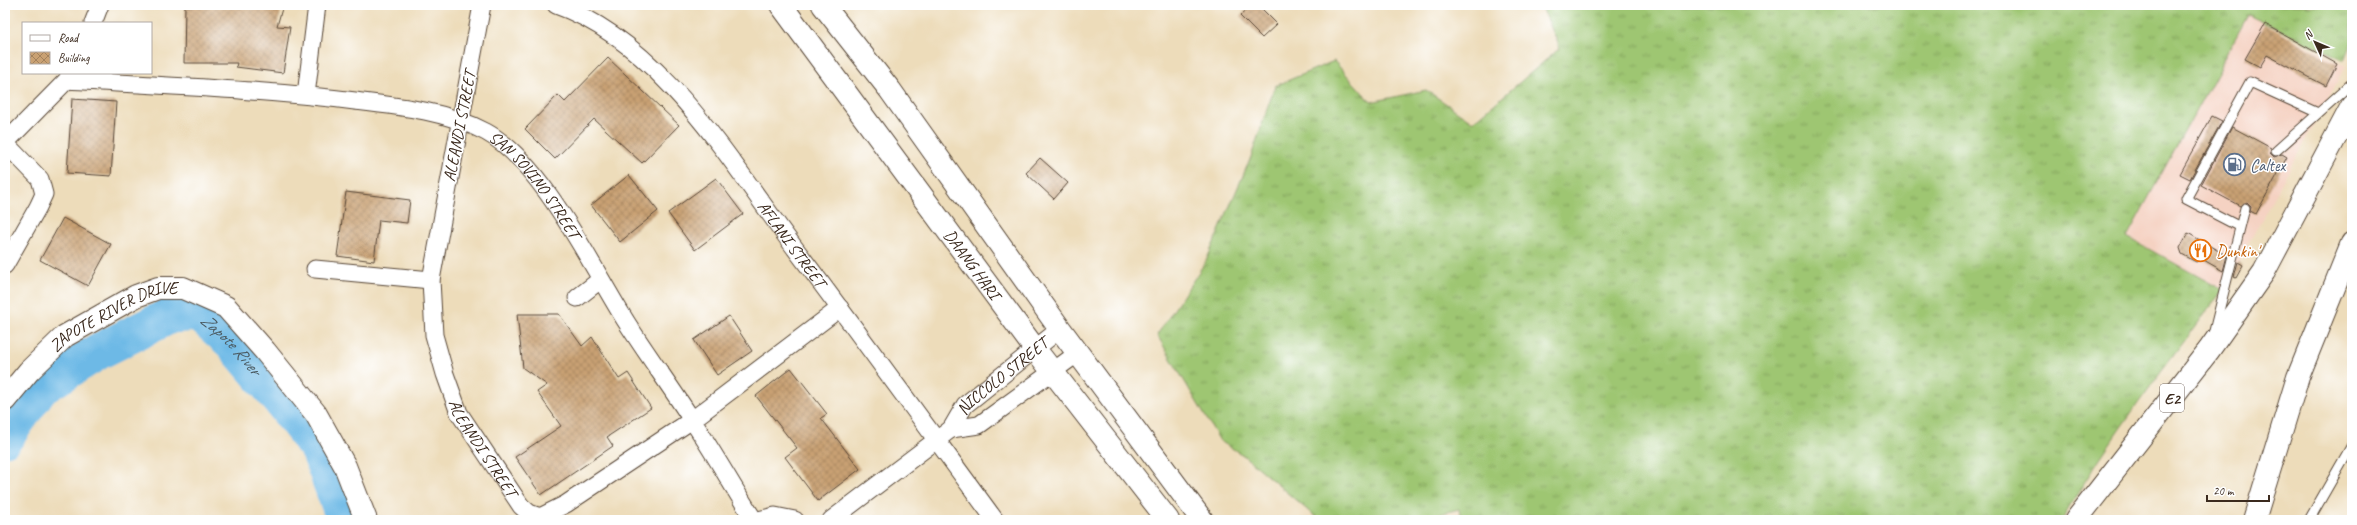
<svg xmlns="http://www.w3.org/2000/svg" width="2357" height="525" viewBox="0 0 2357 525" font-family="Caveat,sans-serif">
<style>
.built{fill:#f5d2c2}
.grass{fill:url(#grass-tufts);stroke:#6c7848}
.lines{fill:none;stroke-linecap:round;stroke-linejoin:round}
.river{stroke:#6db9e6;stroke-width:37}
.building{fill:url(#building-cross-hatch)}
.lane-casing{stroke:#564535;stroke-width:11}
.street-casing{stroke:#564535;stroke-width:19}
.secondary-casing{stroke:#564535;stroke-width:24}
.primary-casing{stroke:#564535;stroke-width:24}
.highway-casing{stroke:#564535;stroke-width:24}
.lane{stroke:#fff;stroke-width:9}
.street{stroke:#fff;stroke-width:17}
.secondary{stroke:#fff;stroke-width:22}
.primary{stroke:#fff;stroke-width:22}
.highway{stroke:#fff;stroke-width:22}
.labels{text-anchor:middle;stroke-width:3;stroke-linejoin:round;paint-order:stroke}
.shield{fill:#fff;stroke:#766a62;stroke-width:1}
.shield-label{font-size:16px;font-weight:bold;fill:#3b2a1e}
.street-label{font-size:17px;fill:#3b2a1e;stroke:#fff}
.service-label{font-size:17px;fill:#4e5e75;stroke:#fff;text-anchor:start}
.food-label{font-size:17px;fill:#c56008;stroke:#fff;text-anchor:start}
.water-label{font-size:18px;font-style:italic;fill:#4c5c64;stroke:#fff}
</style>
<defs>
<pattern id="grass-tufts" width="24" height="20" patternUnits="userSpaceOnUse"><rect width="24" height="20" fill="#9ec672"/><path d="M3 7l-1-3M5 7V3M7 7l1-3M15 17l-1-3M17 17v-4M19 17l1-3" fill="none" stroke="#82a15d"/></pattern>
<pattern id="building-cross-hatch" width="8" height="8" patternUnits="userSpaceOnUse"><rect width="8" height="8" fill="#c9a173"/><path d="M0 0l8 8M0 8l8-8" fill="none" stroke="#a4835e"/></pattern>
</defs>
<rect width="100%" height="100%" fill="#fff"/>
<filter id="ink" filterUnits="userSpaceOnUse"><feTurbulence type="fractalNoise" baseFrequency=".025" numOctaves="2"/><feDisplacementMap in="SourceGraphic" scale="8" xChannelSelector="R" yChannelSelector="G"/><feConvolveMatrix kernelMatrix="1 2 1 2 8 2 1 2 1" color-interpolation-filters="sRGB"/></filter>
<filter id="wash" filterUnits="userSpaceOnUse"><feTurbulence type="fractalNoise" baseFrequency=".012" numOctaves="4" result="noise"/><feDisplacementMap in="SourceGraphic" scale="16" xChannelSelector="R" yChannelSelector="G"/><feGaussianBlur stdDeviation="0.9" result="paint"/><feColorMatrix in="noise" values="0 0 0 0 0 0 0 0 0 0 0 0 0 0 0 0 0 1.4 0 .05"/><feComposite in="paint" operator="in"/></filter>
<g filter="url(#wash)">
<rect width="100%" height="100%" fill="#eddcba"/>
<!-- built -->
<path class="built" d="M2248,15l98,51 -123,224 -96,-52z"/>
<!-- grass -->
<path class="grass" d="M1541,5h811v38l-7,17 -97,-45 -121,222 96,53c-56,75 -115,148 -161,230h-601l-2,-11 -42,11h-98l-76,-65 -23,-14 -63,-106 49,-74 45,-104 24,-71 59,-25 37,41 55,-12 47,32 87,-74z"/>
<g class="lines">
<!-- river -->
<path class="river" id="s1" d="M5,438l35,-50 59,-37 72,-36 28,-2 33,29 43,51 44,57 26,70"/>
</g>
<g id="blocks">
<!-- building -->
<path class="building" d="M283,5l-6,21 13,1 -7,46 -47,-6 1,-4h-53l1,-57z
M1252,5h6l19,19 -15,14 -22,-22z
M2265,24l72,40 -11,22 -59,-31 -7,12 -15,-8z
M608,58l71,67 -37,38 -48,-44 -39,40 -30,-30 33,-34 7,7z
M72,99l44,3 -5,74 -44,-3z
M2212,116l10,5 -32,58 -10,-5z
M2232,127l39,21 -1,5 4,4 8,-3 5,3 -31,57 -6,-3 1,-5 -4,-4 -7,4 -39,-21z
M1040,158l28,25 -14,16 -28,-26z
M629,175l29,36 -38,31 -29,-37z
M716,178l27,36 -48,36 -27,-37z
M346,192l64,8 -3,23 -28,-3 -5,41 -37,-5z
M63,218l48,26 -23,42 -48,-26z
M2188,233l39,23 -4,15 -21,-12 -6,3 -14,-8 -2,-6z
M2238,262l5,3 -7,13 -2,-1z
M517,314h42l23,32 10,-9 27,42 9,-6 23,35 -44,29 6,9 -72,49 -26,-38 46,-31 -24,-34 10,-7 -24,-17z
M729,316l23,35 -35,24 -23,-35z
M791,368l36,46 -6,4 39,51 -42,32 -33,-44 12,-9 -41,-52z"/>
</g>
</g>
<g filter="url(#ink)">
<use href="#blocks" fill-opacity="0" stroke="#564535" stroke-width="1"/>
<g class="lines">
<defs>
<path id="lane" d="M2276,151l76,-68
M2240,227l-54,-28 64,-117 68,31
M2214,331l31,-123
M2309,520l43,-75"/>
<g id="street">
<path id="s2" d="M482,5l-51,275 3,55 11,39 14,39 62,93 8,7 11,4 26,-13 126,-84 148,-112"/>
<path id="s3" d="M556,5c106,37 176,160 241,246 67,89 132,179 198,269"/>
<path d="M93,23l7,-18"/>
<path id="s4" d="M67,80c96,6 192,9 288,21 43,5 92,10 131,31 57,31 106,136 141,191 21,33 44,64 65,97 22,33 41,67 62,100"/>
<path d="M306,95l11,-90"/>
<path d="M5,143l62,-63 3,-7"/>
<path d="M5,265l33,-58 6,-13 -4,-15 -35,-36"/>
<path d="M315,269l116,11"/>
<path d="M577,298l23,-18"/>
<path d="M951,429l28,-4 99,-72"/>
<path d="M758,520l17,-4 20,4"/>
<path id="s5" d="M831,520l120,-91 14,-24 95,-76"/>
</g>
<g id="secondary">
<path id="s6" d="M5,400l24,-29 36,-35 71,-40 22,-8h25l43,19 39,44 51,63 29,52 21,54"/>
</g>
<g id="primary">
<path id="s7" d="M781,5l254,344 133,171"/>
<path d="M823,5l67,85 170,239 142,191"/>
</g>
<path id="highway" d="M2076,520l133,-170 55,-78 88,-166
M2254,520l44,-143 54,-134"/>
</defs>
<!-- lane casing -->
<use href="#lane" class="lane-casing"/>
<!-- street casing -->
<use href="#street" class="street-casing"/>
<!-- secondary casing -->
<use href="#secondary" class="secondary-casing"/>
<!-- primary casing -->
<use href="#primary" class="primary-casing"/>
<!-- highway casing -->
<use href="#highway" class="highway-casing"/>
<!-- lane -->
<use href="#lane" class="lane"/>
<!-- street -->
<use href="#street" class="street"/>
<!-- secondary -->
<use href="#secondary" class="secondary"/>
<!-- primary -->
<use href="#primary" class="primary"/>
<!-- highway -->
<use href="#highway" class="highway"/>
</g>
</g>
<!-- icons -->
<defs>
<symbol id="fuel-ring" viewBox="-11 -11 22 22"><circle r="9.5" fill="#fff" stroke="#5c6f8a" stroke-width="1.5"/><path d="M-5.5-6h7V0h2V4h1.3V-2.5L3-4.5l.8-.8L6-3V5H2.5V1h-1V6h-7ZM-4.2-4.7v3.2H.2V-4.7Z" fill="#5c6f8a"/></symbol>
<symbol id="restaurant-ring" viewBox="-11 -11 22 22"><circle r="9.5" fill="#fff" stroke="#e8710a" stroke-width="1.5"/><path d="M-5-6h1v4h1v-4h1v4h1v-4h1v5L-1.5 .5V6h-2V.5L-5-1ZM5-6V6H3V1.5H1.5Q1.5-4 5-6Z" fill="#e8710a"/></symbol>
</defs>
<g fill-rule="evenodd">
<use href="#fuel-ring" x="2222" y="152" width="25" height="25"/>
<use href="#restaurant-ring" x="2188" y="238" width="25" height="25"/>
</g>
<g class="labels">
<!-- shield labels -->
<rect class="shield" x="2160" y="384" width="24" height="28" rx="3"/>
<g class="shield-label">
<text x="2172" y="404">E2</text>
</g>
<!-- street labels -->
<g class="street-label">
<text transform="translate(459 126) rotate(-79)" y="6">ALEANDI STREET</text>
<text dy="6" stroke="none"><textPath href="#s4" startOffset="497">SAN SOVINO STREET</textPath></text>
<text dy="6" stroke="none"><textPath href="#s3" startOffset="341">AFLANI STREET</textPath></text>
<text dy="6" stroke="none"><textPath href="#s7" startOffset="322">DAANG HARI</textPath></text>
<text dy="6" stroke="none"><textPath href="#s6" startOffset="141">ZAPOTE RIVER DRIVE</textPath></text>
<text dy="6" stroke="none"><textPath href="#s5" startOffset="225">NICCOLO STREET</textPath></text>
<text dy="6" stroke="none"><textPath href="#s2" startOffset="459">ALEANDI STREET</textPath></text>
</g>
<!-- service labels -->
<g class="service-label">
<text x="2250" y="171">Caltex</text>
</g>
<!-- food labels -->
<g class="food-label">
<text x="2216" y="257">Dunkin'</text>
</g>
<!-- water labels -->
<g class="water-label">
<text dy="6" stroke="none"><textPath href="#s1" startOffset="284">Zapote River</textPath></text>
</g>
</g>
<!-- margin -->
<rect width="2357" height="525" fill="none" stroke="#fff" stroke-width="20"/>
<!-- legend -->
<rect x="22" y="22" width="130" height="52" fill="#ffffff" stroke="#b1aaa5"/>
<rect x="30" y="35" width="20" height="6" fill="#ffffff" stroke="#b1aaa5"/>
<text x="58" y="42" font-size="12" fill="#3b2a1e">Road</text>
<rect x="30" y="52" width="20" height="12" fill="url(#building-cross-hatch)" stroke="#b1aaa5"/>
<text x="58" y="62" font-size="12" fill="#3b2a1e">Building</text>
<!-- north arrow -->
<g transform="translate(2315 42) rotate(314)" stroke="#ffffff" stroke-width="3" paint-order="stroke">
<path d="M0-3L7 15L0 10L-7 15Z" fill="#3b2a1e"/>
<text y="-6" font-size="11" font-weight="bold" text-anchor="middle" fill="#3b2a1e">N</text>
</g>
<!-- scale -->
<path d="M2207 495v6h62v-6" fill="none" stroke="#3b2a1e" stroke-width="2"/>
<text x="2213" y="495" font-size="12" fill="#3b2a1e" stroke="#ffffff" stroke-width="3" paint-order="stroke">20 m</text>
</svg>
